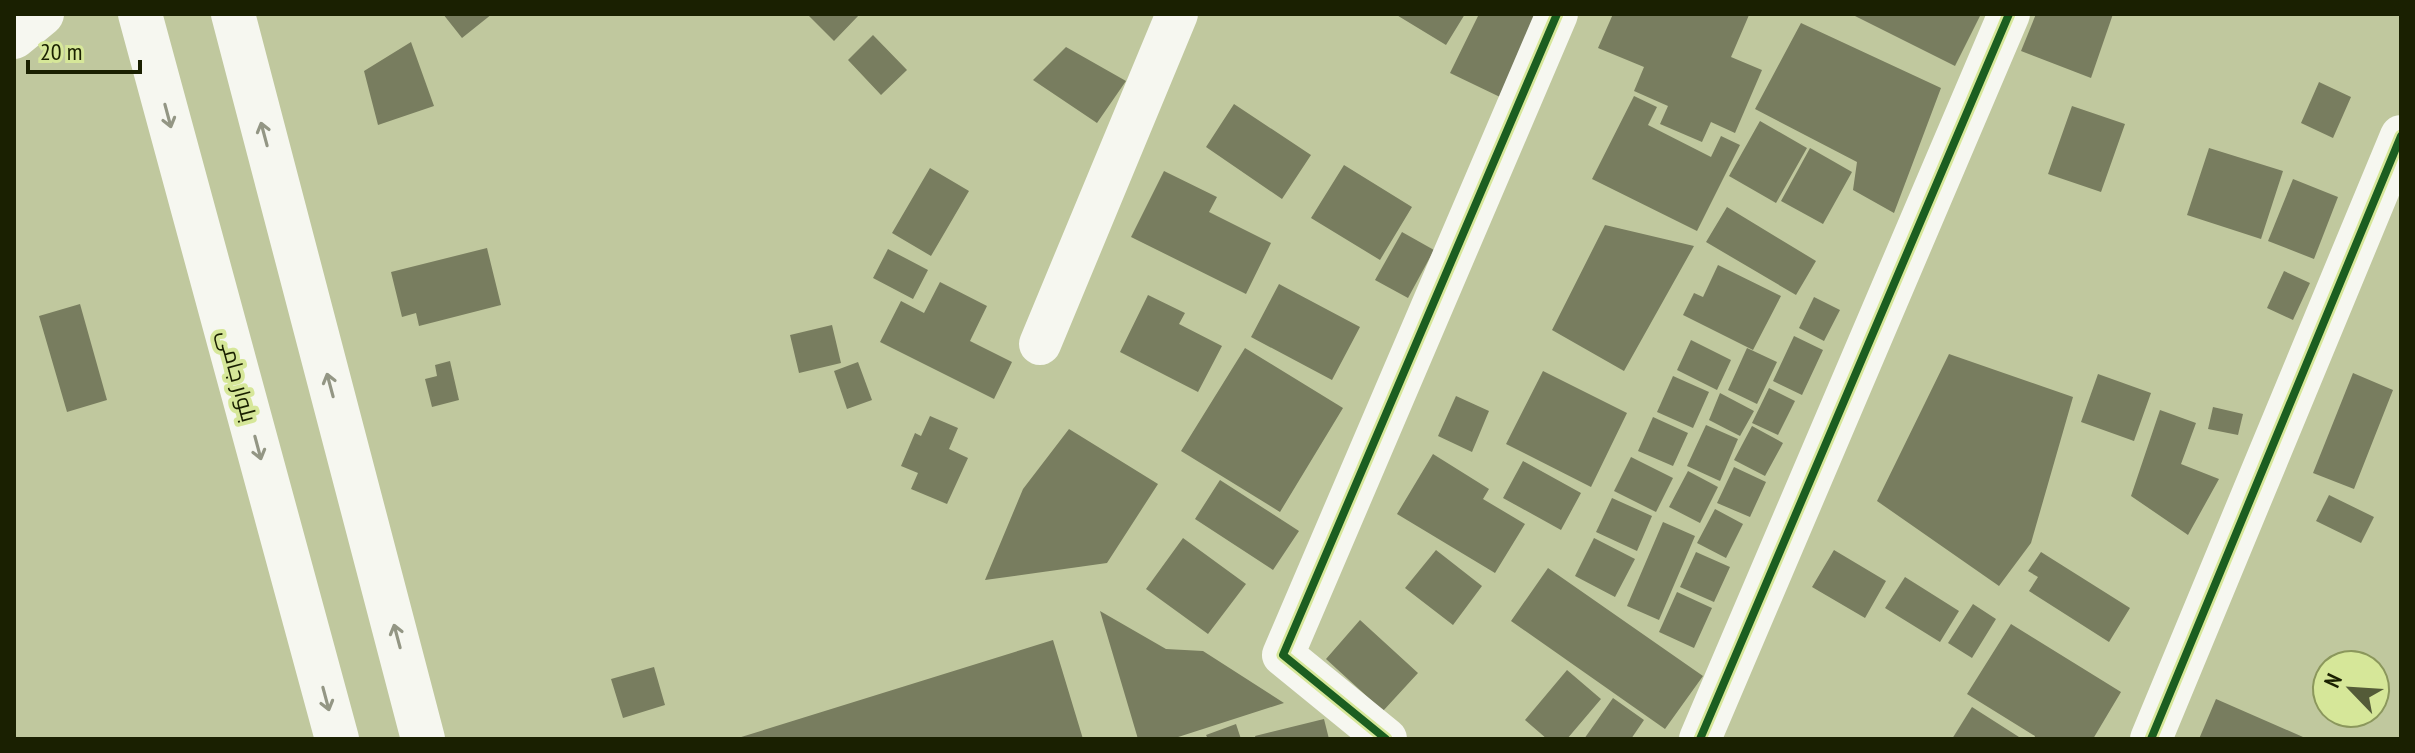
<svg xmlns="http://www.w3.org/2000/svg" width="2415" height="753" viewBox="0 0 2415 753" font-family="'PT Sans Narrow',Cairo,sans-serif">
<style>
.building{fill:#787d5f}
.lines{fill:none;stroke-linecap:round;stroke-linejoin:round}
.street{stroke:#f6f7f0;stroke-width:42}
.highway{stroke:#f6f7f0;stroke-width:44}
.cycleway-casing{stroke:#d6e799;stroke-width:13}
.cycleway{stroke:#1b5e20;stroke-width:8}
.oneway{stroke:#939684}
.labels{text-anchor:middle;stroke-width:8;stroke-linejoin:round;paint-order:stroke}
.street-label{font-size:22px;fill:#1a2001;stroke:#d6e799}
</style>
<rect width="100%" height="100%" fill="#c0c89e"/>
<!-- building -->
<path class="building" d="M443,14h49l-30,24z
M807,14h53l-26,27z
M1395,14h70l-19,31z
M1479,14h62l-41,83 -50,-24z
M1613,14l136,1 -18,42 31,13 -27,63 -24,-11 -9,20 -42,-18 8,-18 -34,-15 10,-24 -46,-19z
M1851,14h130l-26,52z
M2036,14h77l-22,64 -70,-27z
M1801,23l140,65 -47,125 -41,-23 4,-28 -102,-53z
M873,35l34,35 -26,25 -33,-35z
M411,42l23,64 -56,19 -14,-54z
M1066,47l60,34 -29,42 -64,-43z
M2319,82l32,15 -18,41 -32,-15z
M1634,96l23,11 -9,18 63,32 10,-21 19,9 -43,86 -105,-52z
M1234,104l77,51 -29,44 -76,-52z
M2072,106l53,18 -24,68 -53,-18z
M1760,121l47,27 -31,55 -47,-27z
M1810,148l42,24 -29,52 -42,-23z
M2209,148l74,23 -22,68 -74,-24z
M1344,165l68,42 -32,53 -69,-42z
M930,168l39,23 -38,65 -39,-23z
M1164,171l53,26 -8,15 62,31 -25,51 -115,-57z
M2293,179l45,18 -24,62 -46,-18z
M1727,207l89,54 -20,34 -90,-53z
M1605,225l89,21 -70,125 -72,-41z
M1402,232l32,18 -26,48 -33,-18z
M487,248l14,57 -82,21 -3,-13 -14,4 -11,-45z
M888,249l40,21 -15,29 -40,-21z
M1718,265l63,31 -28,54 -70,-35 11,-22 9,4z
M2284,271l26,12 -17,37 -26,-12z
M940,282l47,24 -17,35 42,21 -18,37 -114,-57 21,-41 23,12z
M1279,284l81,43 -28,53 -81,-43z
M1148,295l37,18 -6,11 43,22 -24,46 -78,-40z
M1814,297l26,13 -16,31 -25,-13z
M80,304l27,96 -40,12 -28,-96z
M832,325l9,38 -42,10 -9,-38z
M1794,336l29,14 -21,45 -29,-14z
M1691,340l40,20 -14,30 -40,-20z
M1245,348l98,60 -63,104 -99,-61z
M1747,348l30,14 -20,42 -29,-14z
M1949,354l124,43 -42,146 -32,43 -122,-85z
M450,361l9,39 -27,7 -7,-28 12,-3 -2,-11z
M858,362l14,38 -25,9 -13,-38z
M1543,371l84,42 -36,74 -85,-43z
M2353,373l40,17 -39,99 -41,-16z
M2098,374l53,19 -17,48 -53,-19z
M1673,376l36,16 -16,36 -36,-16z
M1769,388l26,13 -17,34 -26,-12z
M1720,393l34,18 -14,25 -31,-16z
M1456,396l33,15 -17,41 -34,-16z
M2213,407l30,7 -5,21 -30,-6z
M2160,410l36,13 -15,41 38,15 -31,56 -57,-39z
M930,416l28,12 -9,21 19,9 -21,46 -36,-15 7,-16 -17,-7 14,-33 6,3z
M1653,417l35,16 -15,33 -35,-15z
M1706,425l32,14 -18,42 -33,-15z
M1752,426l31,17 -18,33 -31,-16z
M1069,429l89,55 -51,79 -122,17 38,-91z
M1433,454l56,35 -6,10 42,25 -30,49 -98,-59z
M1631,457l42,21 -17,34 -42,-21z
M1523,461l58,32 -20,37 -58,-32z
M1734,467l32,15 -16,35 -33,-14z
M1688,471l30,16 -18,36 -31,-16z
M1220,480l79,51 -26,39 -78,-51z
M2329,495l45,22 -13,26 -45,-22z
M1612,498l40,18 -15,35 -41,-19z
M1715,509l28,15 -17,34 -29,-15z
M1663,522l32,14 -36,84 -32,-14z
M1183,538l63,46 -38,50 -62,-45z
M1594,538l41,21 -20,38 -40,-21z
M1436,550l46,36 -29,39 -48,-37z
M1834,550l52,31 -21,37 -53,-31z
M1696,552l34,15 -16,35 -34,-15z
M2041,552l89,56 -21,34 -80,-51 9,-14 -10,-6z
M1548,568l155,108 -38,53 -154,-108z
M1905,577l54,34 -19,31 -55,-34z
M1677,592l35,16 -18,40 -35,-16z
M1973,604l23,15 -24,39 -24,-15z
M1100,611l66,38 37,2 81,52 -112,36h-34z
M1360,620l58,53 -35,38 -57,-52z
M2011,624l110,68 -28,47h-59l1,-3 -68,-42z
M1053,640l30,99h-345v-1z
M654,667l11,38 -42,13 -12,-39z
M1567,670l34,29 -34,40h-20l-22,-19z
M1613,698l31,22 -13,19h-47z
M2216,699l87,38 -1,2h-103z
M1972,707l47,30 -1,2h-66z
M1324,719l5,20h-73l-1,-3z
M1236,724l5,15h-33l-2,-4z"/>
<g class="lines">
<!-- street -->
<path class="street" d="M1040,344l137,-330
M1386,739l-103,-84 274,-641
M1700,739l309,-725
M2151,739l250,-603"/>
<!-- highway -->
<path class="highway" d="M140,14l197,725
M233,14l190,725
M14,37l28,-23"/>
<defs>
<path id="cycleway" d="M1386,739l-103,-84 274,-641
M1700,739l309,-725
M2151,739l250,-603"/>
</defs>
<!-- cycleway casing -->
<use href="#cycleway" class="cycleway-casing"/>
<!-- cycleway -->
<use href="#cycleway" class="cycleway"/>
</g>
<!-- one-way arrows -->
<defs><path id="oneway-shaft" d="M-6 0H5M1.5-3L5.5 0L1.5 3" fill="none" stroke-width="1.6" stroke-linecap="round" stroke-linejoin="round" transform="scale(2)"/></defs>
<g class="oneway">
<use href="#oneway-shaft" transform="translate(168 116) rotate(75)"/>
<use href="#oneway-shaft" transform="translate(264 134) rotate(-105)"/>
<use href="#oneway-shaft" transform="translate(330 385) rotate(-105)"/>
<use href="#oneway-shaft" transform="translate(258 448) rotate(75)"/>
<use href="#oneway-shaft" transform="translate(397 636) rotate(-105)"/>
<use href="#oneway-shaft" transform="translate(326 699) rotate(75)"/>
</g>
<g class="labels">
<!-- street labels -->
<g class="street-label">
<text transform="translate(238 376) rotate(75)" y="8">بلوار جامی</text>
</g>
</g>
<!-- border -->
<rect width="2415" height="753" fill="none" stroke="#1a2001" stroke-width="32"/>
<!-- north arrow -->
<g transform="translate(2351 689) rotate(295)"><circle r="38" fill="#d6e799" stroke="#8b975c" stroke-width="2"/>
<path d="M0-6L14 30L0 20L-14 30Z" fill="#545b38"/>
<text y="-12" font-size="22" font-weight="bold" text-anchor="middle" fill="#1a2001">N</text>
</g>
<!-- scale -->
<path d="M28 60v12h112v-12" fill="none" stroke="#1a2001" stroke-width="4"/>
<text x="40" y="60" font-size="24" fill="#1a2001" stroke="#d6e799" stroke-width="6" paint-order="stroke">20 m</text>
</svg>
